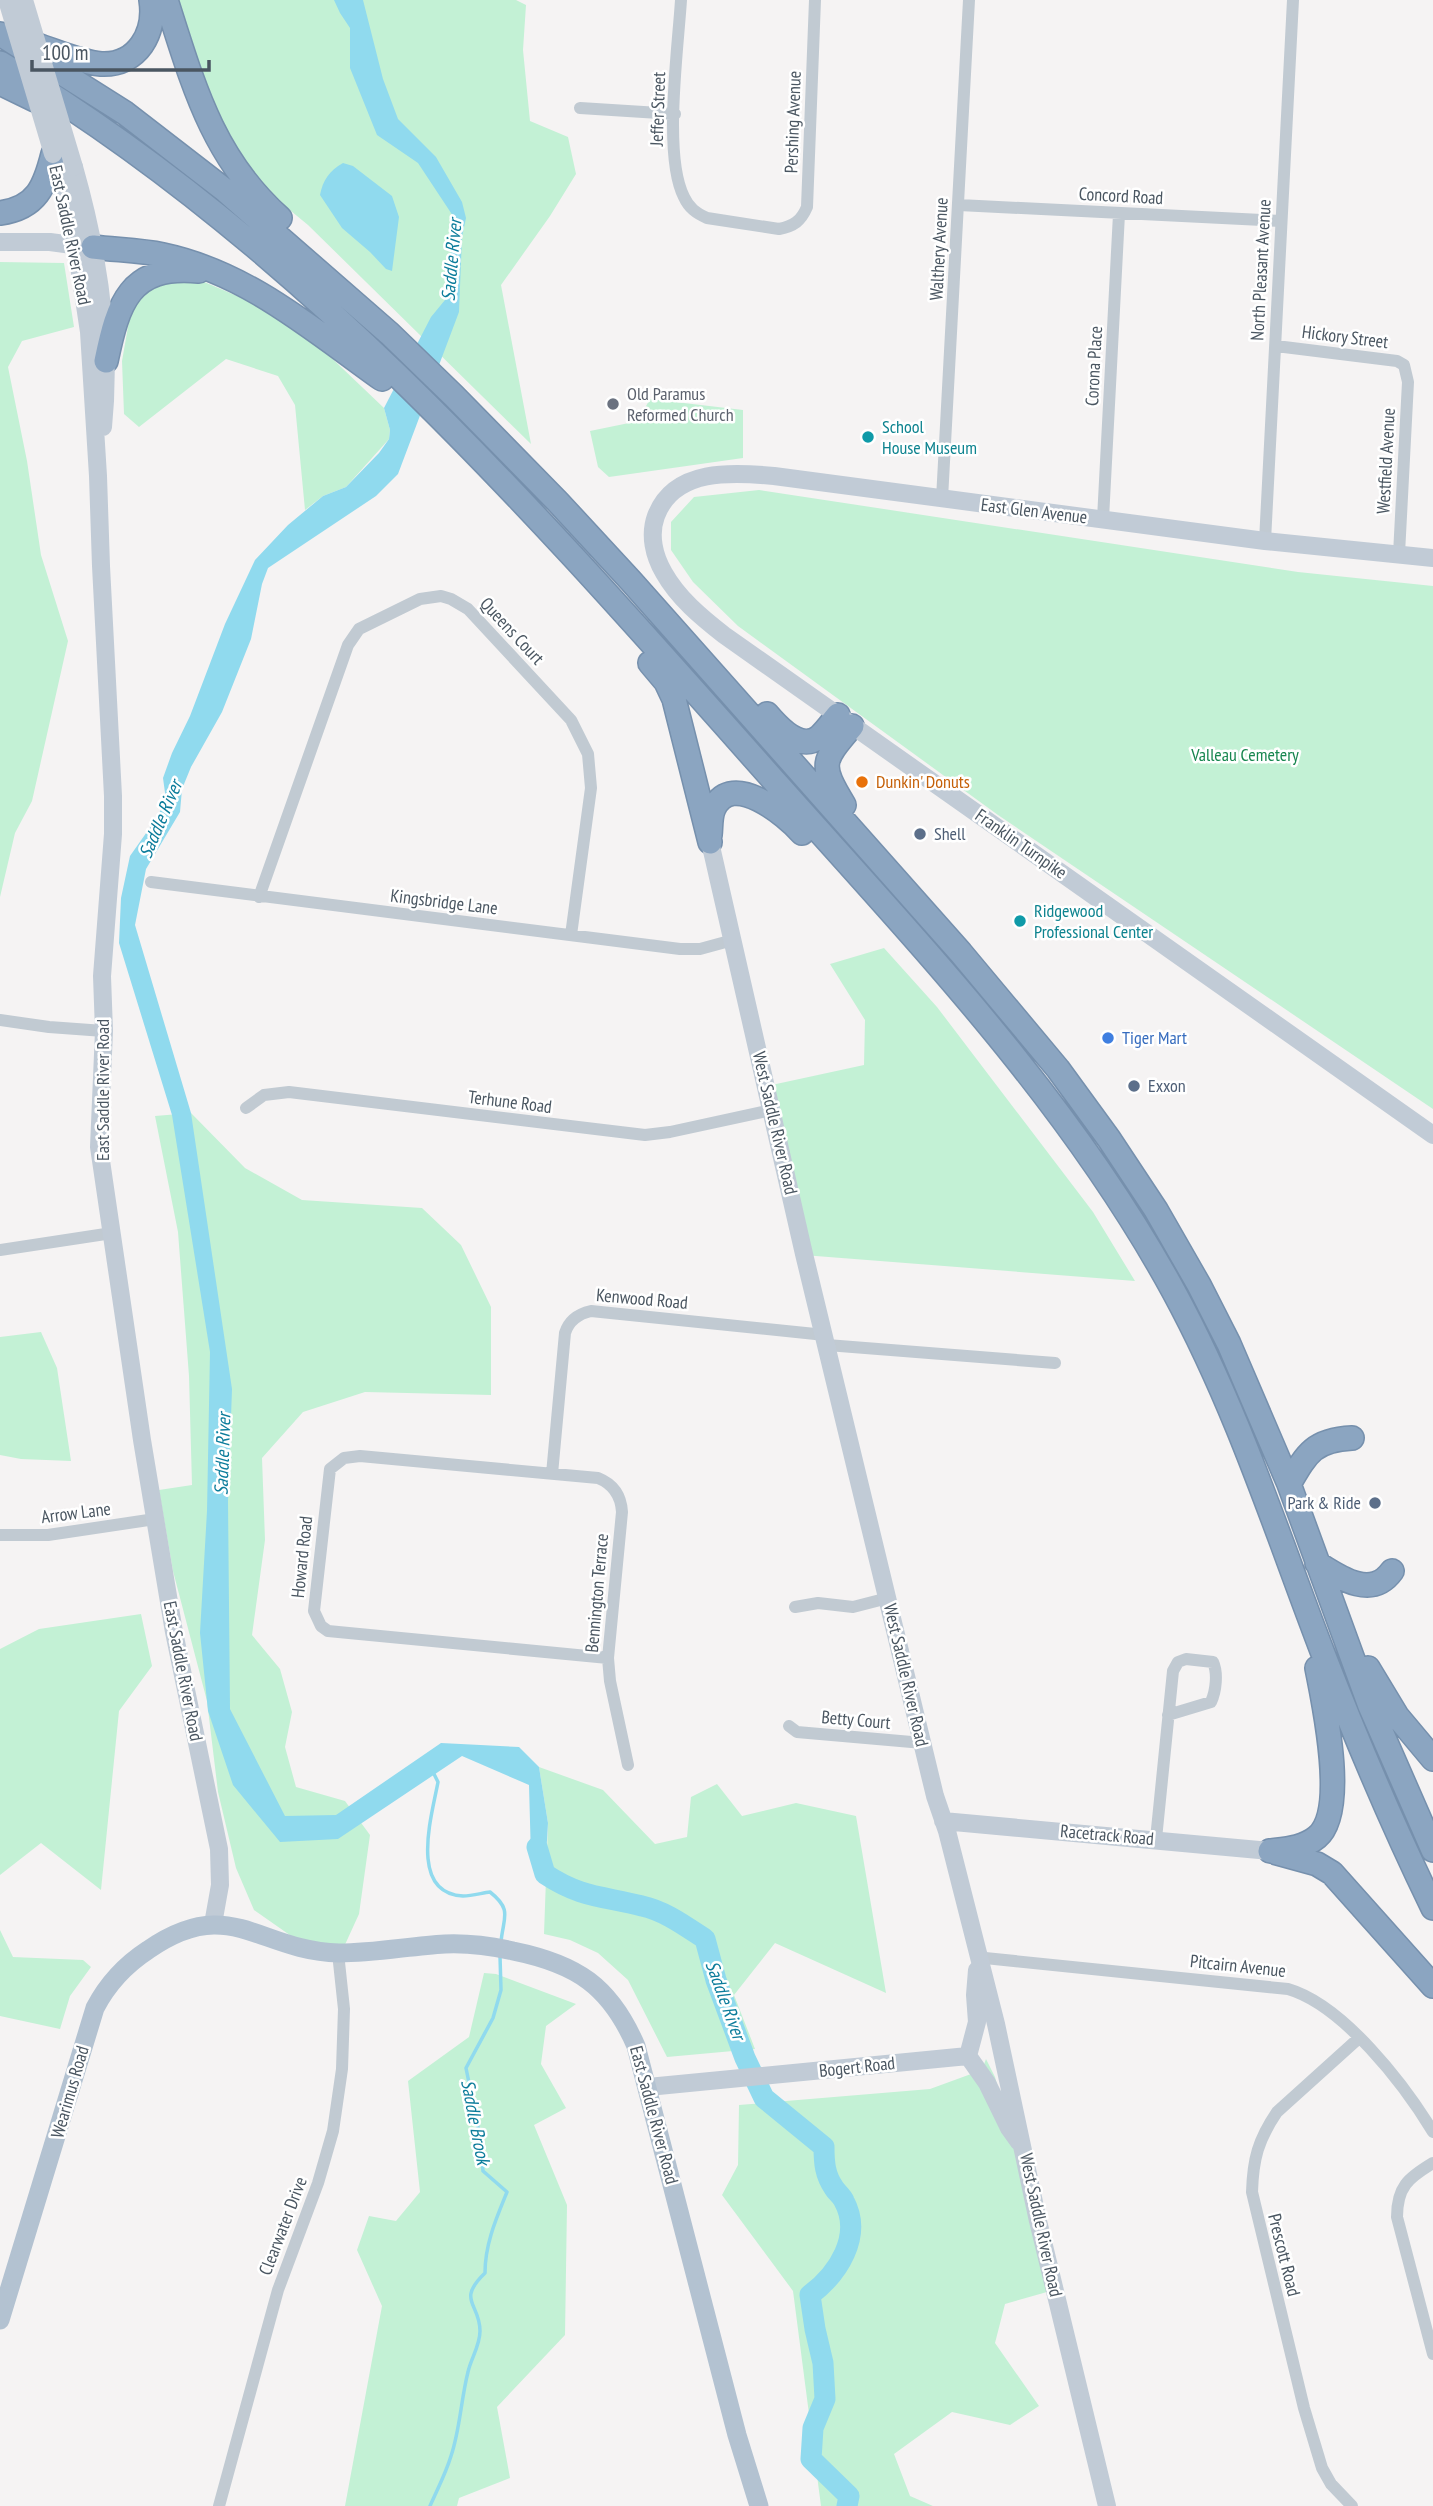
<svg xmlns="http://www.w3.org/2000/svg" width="1433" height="2506" viewBox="0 0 1433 2506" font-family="'PT Sans Narrow',sans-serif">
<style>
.green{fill:#c3f1d5}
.water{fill:#90daee}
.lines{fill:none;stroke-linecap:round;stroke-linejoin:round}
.stream{stroke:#90daee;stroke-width:3.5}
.river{stroke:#90daee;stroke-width:21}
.highway-casing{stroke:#7690ad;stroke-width:26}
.street{stroke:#c1cad2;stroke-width:12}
.secondary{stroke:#c1cbd6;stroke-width:18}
.primary{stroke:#b3c2d1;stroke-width:19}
.highway{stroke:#8ba5c1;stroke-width:23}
.secondary-bridge{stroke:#c1cbd6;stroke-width:18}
.worship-dot{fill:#6b7280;stroke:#fff;stroke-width:2.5}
.culture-dot{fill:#0f9aa8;stroke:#fff;stroke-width:2.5}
.food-dot{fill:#e8710a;stroke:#fff;stroke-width:2.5}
.service-dot{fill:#5c6f8a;stroke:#fff;stroke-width:2.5}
.shop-dot{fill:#3f7fe0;stroke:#fff;stroke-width:2.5}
.labels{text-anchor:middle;stroke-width:5;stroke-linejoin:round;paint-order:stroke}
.street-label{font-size:18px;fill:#4a5661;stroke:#fff}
.worship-label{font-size:18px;fill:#5b616d;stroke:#fff;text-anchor:start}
.culture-label{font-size:18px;fill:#0d838f;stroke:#fff;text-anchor:start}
.park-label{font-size:18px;fill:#17864f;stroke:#fff}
.food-label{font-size:18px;fill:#c56008;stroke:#fff;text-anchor:start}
.service-label{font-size:18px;fill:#4e5e75;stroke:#fff;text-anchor:start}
.shop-label{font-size:18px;fill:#366cbe;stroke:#fff;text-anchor:start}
.water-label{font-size:19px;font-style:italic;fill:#0c7c9b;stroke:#fff}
</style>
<rect width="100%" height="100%" fill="#f5f3f3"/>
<!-- green -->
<path class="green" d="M171,0h345l10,5 -3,45 7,71 38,16 8,37 -26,42 -49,69 30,159 -223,-219 -69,-57z
M0,262l64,1 10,64 -52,14 -14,26 19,94 14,94 27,86 -36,160 -17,32 -15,64z
M176,270l101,43 -1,-8 108,103 6,22 -1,9 -43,48 -23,9 -18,14 -10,-105 -17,-29 -52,-17 -87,68 -15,-13 -2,-53 11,-63z
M650,399l93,11v48l-134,19 -11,-10 -8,-36 39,-8 12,-8z
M759,490l539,82 135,14v523l-435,-294 -260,-189 -45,-44 -22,-32v-28l23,-25z
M884,948l53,59 156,205 42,69 -332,-26 -36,-169 97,-21 1,-45 -35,-56z
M191,1113l54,55 57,32 120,8 39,37 30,62v88l-126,-3 -62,20 -41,46 3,82 -13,95 28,34 12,43 -7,35 11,40 49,14 25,34 -11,79 -16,35 -49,-11 -40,-28 -18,-42 -18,-76 -11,-91 -34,-130 -14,-81 33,-5 -3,-109 -11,-144 -23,-116z
M41,1332l16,36 14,93 -50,-2 -21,-4v-118z
M141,1614l11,52 -33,45 -18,179 -60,-47 -41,32v-226l39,-20z
M539,1767l64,23 52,54 32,-7 4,-40 26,-13 25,32 54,-13 60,13 30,177 -111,-50 -41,52 21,54 -88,8 -39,-77 -30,-27 -28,-13 -26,-6 4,-111z
M0,1930l13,27 70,3 8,7 -21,29 -10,33 -60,-13z
M484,1973l12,1 80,30 -30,22 -5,38 25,44 -32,17 33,80 -2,130 -68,72 13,71 -51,20 -2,8h-112l37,-200 -25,-56 12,-34 27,5 24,-29 -12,-111 61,-44z
M986,2059l9,18 59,213 -49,14 -10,39 44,63 -29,19 -58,-13 -58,42 16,42 23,10h-112l-28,-215 -71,-96 16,-30 1,-60 191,-16 52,-19z"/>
<!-- water -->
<path class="water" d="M334,0h29l20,79 15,40 38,38 26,45 4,16 -4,19 -3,75 -61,162 -22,22 -108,72 -6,16 -11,55 -29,73 -31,55 -9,22 -2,23 -34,57 -11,56 56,188 41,276 -4,112 2,208 55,107 51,-1 105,-72 78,4 20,20 9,56 -3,51 -14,-16 -2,-73 -67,-29 -124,83 -58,3 -47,-57 -25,-74 -8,-78 7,-122 3,-159 -38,-237 -53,-172 2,-45 9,-42 26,-37 10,-19 -3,-22 9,-25 18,-37 35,-92 30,-64 33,-35 35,-29 23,-9 33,-34 10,-14 1,-9 -6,-22 47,-91 14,-17 10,-81 -37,-56 -41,-28 -27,-67v-40l-10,-15z
M343,163l10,3 39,30 7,21 -7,54 -6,-2 -16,-17 -28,-24 -22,-33c3,-15 9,-24 23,-32z"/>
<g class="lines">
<!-- stream -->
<path class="stream" d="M434,1774l4,8c-6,33 -30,111 25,114 9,0 19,-3 27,-4 23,18 13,26 11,50
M430,2506c7,-16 16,-33 21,-50 9,-26 10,-57 17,-84 3,-14 12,-26 12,-41 0,-28 -24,-30 5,-58 0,-29 11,-54 22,-81l-24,-21 -4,-39 -13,-64 27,-50 8,-28 -1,-34"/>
<!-- river -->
<path class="river" d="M537,1847l8,27c36,24 58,22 97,32 23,5 43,20 63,33l11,41 29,78 19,40 60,49c0,16 1,28 10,41 3,5 8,8 10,13 19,35 -6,73 -34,94l5,34 8,34 2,36 -12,29 -2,31 38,37 -2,10"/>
<defs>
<path id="highway" d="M166,0c27,84 46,157 114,218
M0,34l125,79 101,78 164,143 64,62 103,105 74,80 330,372 97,116 51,70 47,71 43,75 30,59 60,140 81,222 63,144
M37,45c21,7 43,17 64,19 37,2 55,-32 50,-64
M0,63c305,181 544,459 777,721 143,161 293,317 397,508 64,118 102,239 150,364 33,85 69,170 109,252
M0,83l35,17
M0,213c37,-5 45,-27 53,-59
M93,247c23,3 47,3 70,8 85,18 150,75 219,124
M106,361c12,-57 23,-97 93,-90
M650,663l16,19 8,17 36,143
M767,714c11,13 33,38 52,23 7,-6 13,-15 19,-22
M844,805c-25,-41 -22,-44 8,-79
M710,835c1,-8 0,-19 4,-27 18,-38 72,7 88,25
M1289,1484c18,-31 25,-44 63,-46
M1317,1563c22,14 54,37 75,8
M1368,1668l29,48 36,43
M1270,1851c16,-2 34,-3 47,-14 31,-26 7,-133 0,-169
M1277,1853l40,11 15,9 101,113"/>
</defs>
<!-- highway casing -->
<use href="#highway" class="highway-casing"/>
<!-- street -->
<path class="street" d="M681,0c-3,49 -18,156 3,197 5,11 12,16 23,21l72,11c15,-3 22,-8 28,-22l8,-207
M580,108l95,6
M959,205l322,16
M1276,346l121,15 7,4 4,17 -9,172
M942,499l27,-499
M1103,519l16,-305
M1265,541l28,-541
M151,882l529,67h20l33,-9
M259,897l89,-252 11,-16 61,-30 21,-3 10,3 17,10 103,111 17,34 3,34 -20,147
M0,1020l49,7 55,4
M246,1108l18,-13 25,-3 356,43 25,-3 102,-22
M0,1250l112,-17
M827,1345l228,18
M552,1474l13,-141c4,-13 13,-19 26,-22l234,24
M0,1535h48l107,-16
M795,1607l23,-4 35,4 35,-9
M608,1658l-280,-27 -7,-5 -7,-15 16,-142 14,-11 16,-2 238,22c15,6 23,17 24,34l-14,146 2,23 18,84
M789,1726l8,6 126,11
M1156,1839l17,-168 5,-9 8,-3 27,3c5,11 3,29 -2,40l-43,13
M979,1960l6,-2 303,31c55,16 116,95 145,143
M1433,2163c-25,15 -36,24 -36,54l36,137
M219,2506l59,-216 40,-107 15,-52 9,-62 2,-60 -6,-56
M1352,2506l-21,-22 -9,-16 -18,-60 -52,-216c1,-33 6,-52 25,-80l82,-74"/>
<!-- secondary -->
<path class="secondary" d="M53,154l23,92 13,86 9,144 3,90 12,230v38l-11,142 2,55 -5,116 43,293 32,192 45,217 1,36 -7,39
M74,167c24,84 38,173 29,260
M0,242h50l37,5
M1433,558l-168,-17 -491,-65c-41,-4 -100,-8 -118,40 -7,19 -2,40 8,57 14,25 37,44 60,62l709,500
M710,842l94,412 131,542 12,35 49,193 42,197 69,285
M943,1821l327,30
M968,2056l19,27 22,45 10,14
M968,2056l9,-34 -2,-27 2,-25
M648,2087l320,-31"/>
<!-- primary -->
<path class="primary" d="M0,2320l95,-312c13,-25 30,-43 53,-58 82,-57 110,1 191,3 36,0 71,-7 106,-9 23,-1 46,2 68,7 64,13 97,35 123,95l101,389 22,71"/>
<!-- highway -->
<use href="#highway" class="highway"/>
<!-- secondary-bridge -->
<path class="secondary-bridge" d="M7,0l46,154
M24,0l50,167"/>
</g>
<!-- markers -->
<circle class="worship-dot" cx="613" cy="404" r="7"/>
<g class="culture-dot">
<circle cx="868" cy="437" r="7"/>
<circle cx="1020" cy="921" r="7"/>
</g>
<circle class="food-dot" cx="862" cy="782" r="7"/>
<g class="service-dot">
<circle cx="920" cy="834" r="7"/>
<circle cx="1134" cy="1086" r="7"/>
<circle cx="1375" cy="1503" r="7"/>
</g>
<circle class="shop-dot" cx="1108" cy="1038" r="7"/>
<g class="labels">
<!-- street labels -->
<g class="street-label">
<text transform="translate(658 109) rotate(-88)" y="6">Jeffer Street</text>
<text transform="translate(793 122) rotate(-88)" y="6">Pershing Avenue</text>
<text transform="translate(1121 196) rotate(3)" y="6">Concord Road</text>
<text transform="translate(70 235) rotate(78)" y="6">East Saddle River Road</text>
<text transform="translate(939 249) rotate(-87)" y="6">Walthery Avenue</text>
<text transform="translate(1261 270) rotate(-87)" y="6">North Pleasant Avenue</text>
<text transform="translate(1345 337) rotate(7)" y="6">Hickory Street</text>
<text transform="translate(1094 366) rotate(-87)" y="6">Corona Place</text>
<text transform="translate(1386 461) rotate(-87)" y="6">Westfield Avenue</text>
<text transform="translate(1034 511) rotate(7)" y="6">East Glen Avenue</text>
<text transform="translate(512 631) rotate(47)" y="6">Queens Court</text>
<text transform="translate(1021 844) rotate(35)" y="6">Franklin Turnpike</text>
<text transform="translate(444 902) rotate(7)" y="6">Kingsbridge Lane</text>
<text transform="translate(103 1090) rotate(-90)" y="6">East Saddle River Road</text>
<text transform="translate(510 1102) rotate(7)" y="6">Terhune Road</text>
<text transform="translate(775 1123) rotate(77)" y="6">West Saddle River Road</text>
<text transform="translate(642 1299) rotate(5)" y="6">Kenwood Road</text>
<text transform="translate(76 1513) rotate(-7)" y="6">Arrow Lane</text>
<text transform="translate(302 1557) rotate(-84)" y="6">Howard Road</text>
<text transform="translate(597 1593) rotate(-85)" y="6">Bennington Terrace</text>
<text transform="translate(183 1671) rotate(79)" y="6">East Saddle River Road</text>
<text transform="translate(906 1675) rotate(77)" y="6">West Saddle River Road</text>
<text transform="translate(856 1720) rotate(5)" y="6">Betty Court</text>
<text transform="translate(1107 1835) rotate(5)" y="6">Racetrack Road</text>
<text transform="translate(1238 1966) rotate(6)" y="6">Pitcairn Avenue</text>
<text transform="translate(857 2067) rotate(-6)" y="6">Bogert Road</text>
<text transform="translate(70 2092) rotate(-74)" y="6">Wearimus Road</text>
<text transform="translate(654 2115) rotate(75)" y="6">East Saddle River Road</text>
<text transform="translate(1041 2225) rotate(78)" y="6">West Saddle River Road</text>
<text transform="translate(283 2226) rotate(-69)" y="6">Clearwater Drive</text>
<text transform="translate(1284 2255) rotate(76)" y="6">Prescott Road</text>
</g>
<!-- worship labels -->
<g class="worship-label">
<text x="627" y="400">Old Paramus<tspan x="627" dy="21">Reformed Church</tspan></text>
</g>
<!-- culture labels -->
<g class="culture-label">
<text x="882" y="433">School<tspan x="882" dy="21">House Museum</tspan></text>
<text x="1034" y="917">Ridgewood<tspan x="1034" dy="21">Professional Center</tspan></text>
</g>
<!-- park labels -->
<g class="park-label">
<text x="1245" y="761">Valleau Cemetery</text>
</g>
<!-- food labels -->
<g class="food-label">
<text x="876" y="788">Dunkin' Donuts</text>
</g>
<!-- service labels -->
<g class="service-label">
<text x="934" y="840">Shell</text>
<text x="1148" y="1092">Exxon</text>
<text x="1361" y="1509" text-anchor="end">Park &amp; Ride</text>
</g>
<!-- shop labels -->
<g class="shop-label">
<text x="1122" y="1044">Tiger Mart</text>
</g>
<!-- water labels -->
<g class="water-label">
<text transform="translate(451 260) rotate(-85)" y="7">Saddle River</text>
<text transform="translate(160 819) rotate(-67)" y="7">Saddle River</text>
<text transform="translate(222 1454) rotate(-88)" y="7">Saddle River</text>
<text transform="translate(726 2000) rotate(70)" y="7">Saddle River</text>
<text transform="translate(476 2122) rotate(79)" y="7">Saddle Brook</text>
</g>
</g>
<!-- scale -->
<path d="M32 60v10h177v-10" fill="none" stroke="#4a5661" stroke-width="3.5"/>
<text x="42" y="60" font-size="21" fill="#4a5661" stroke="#ffffff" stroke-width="5" paint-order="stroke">100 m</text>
</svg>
